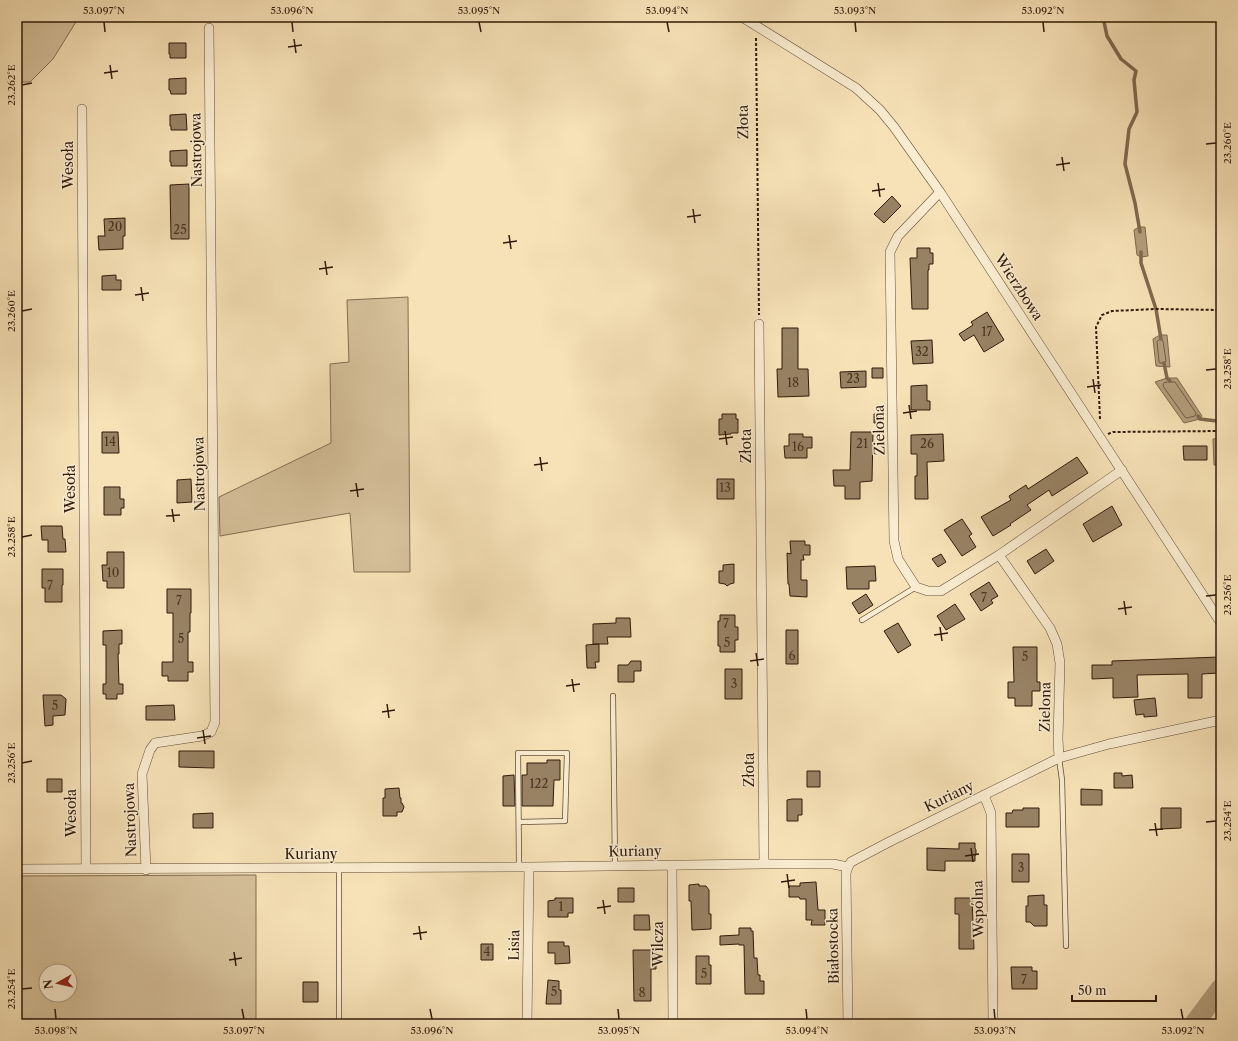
<svg xmlns="http://www.w3.org/2000/svg" width="1238" height="1041" viewBox="0 0 1238 1041" font-family="'Libre Caslon Text',serif">
<style>
.green{fill:#d5c09a;stroke:#836d52;fill-rule:evenodd}
.water{fill:#b49e7c;stroke:#80694e}
.lines{fill:none;stroke-linecap:round;stroke-linejoin:round}
.shore{stroke:#725c43;stroke-width:1}
.stream{stroke:#80694e;stroke-width:3.5}
.river{stroke:#b49e7c;stroke-width:20}
.building{fill:#988264;stroke:#311a0a}
.service-casing{stroke:#624c35;stroke-width:6}
.minor-casing{stroke:#624c35;stroke-width:10}
.path{stroke:#311a0a;stroke-width:2;stroke-dasharray:3 2;stroke-linecap:butt}
.service{stroke:#faecd0;stroke-width:4.5}
.minor{stroke:#faecd0;stroke-width:9}
.ticks{fill:none;stroke:#311a0a;stroke-width:1.5}
.labels{text-anchor:middle;stroke-width:3;stroke-linejoin:round;paint-order:stroke}
.number-label{font-size:12px;fill:#4b3420}
.street-label{font-size:14px;fill:#311a0a;stroke:#faecd0}
.neatline{fill:none;stroke:#311a0a;stroke-width:1.5}
.ticks-label{font-size:10px;text-anchor:middle;fill:#311a0a}
</style>
<rect width="100%" height="100%" fill="#f7e2b7"/>
<filter id="stains"><feTurbulence type="fractalNoise" baseFrequency=".005" numOctaves="4"/><feColorMatrix values="0 0 0 0 .2 0 0 0 0 .09 0 0 0 0 .02 0 0 0 .5 -.17"/></filter>
<radialGradient id="worn" r=".72"><stop offset=".6" stop-color="#630" stop-opacity="0"/><stop offset="1" stop-color="#630" stop-opacity=".3"/></radialGradient>
<!-- green -->
<path class="green" d="M17,17h62l-26,42 -23,23h-13z
M408,297l2,275h-56l-4,-59 -130,23 -1,-39 112,-54 -1,-79 19,-2 -2,-62z
M256,875v149h-189v-5h-50v-143zM46,971h24v24h-24z"/>
<!-- water -->
<path class="water" d="M1139,227h6l3,29 -7,1 -4,-2 -3,-25z
M1160,335h7l3,32 -14,-1 -3,-27z
M1167,378h10l25,38 -2,3 -16,4 -29,-41z
M1221,438v27h-7l-1,-26z"/>
<g class="lines">
<!-- shore -->
<path class="shore" d="M1161,339l2,2 3,20 -2,2h-4l-1,-2 -2,-19z
M1168,382h7l21,31 -1,3 -8,2 -2,-1 -22,-31 1,-3z"/>
<!-- stream -->
<path class="stream" d="M1103,17l4,19 14,23 15,12 -2,9 3,32 -8,17 -4,35 10,39 5,29
M1141,252v11l15,46 5,30
M1164,363l3,15 3,3
M1198,416l2,3 17,2 4,3"/>
<!-- river -->
<path class="river" d="M1194,1024l27,-36"/>
</g>
<!-- building -->
<path class="building" d="M169,43h17v15h-16v-4h-1z
M186,78v16h-15l-1,-4h-1v-11z
M186,114l1,16h-16v-4h-1v-11z
M187,150v16h-16v-4h-1v-11z
M189,184v55h-18l-1,-54z
M892,196l9,10 -17,17 -10,-9z
M125,218v18h-2v13l-24,1 -1,-14h7l-1,-17z
M917,248h13v5h3v11h-4v6h-1v39h-16l-2,-51h7z
M116,275v5h5v10h-19v-14z
M987,312l17,28 -20,12 -10,-17 -10,6 -5,-7 14,-9 -2,-3z
M782,328h16v41h10l1,27 -31,1 -1,-28h5z
M932,340l1,23 -20,1 -2,-23z
M872,368h11v10h-11z
M866,371v16l-25,1 -1,-16z
M927,385v16h3v9h-19v-24z
M722,414h14v5h2v14h-7v1l-12,1v-16h3z
M874,414h9v9h-9z
M102,432h16l1,21h-17z
M851,432h22l-1,49 -12,1v17h-15v-13h-11l-1,-16h17z
M789,434h14v3h9v11h-5v10h-22l-1,-12h5z
M943,434l1,27 -17,1 1,37h-13v-23h2v-22h-6v-19z
M1183,446h24v14h-23z
M1077,457l11,16 -36,23 -3,-6 -22,15 4,5 -21,14 1,1 -18,11 -12,-19 30,-17 -2,-4 17,-11 2,4z
M191,479l1,23 -15,1v-23z
M717,479h17v20h-17z
M104,487h16v12h4v9h-3v7h-17z
M1112,506l10,19 -29,17 -10,-18z
M962,519l10,15 -3,2 7,11 -14,9 -18,-26z
M41,526h21l1,13h2l1,13h-18v-12h-6z
M790,541h15v4h5v10h-7l1,5h-3v20h6v17l-17,-1 -1,-12h-1l-1,-31 4,1z
M1046,549l8,12 -19,13 -8,-13z
M107,552h17v36h-17v-7h-4l-1,-16h5z
M941,554l5,8 -8,5 -6,-8z
M734,564v19l-4,1 -3,2 -2,-2 -6,-1v-12h4v-6z
M875,566l1,15h-7v8h-22l-1,-22z
M42,569h21v16h-1v17h-17v-14h-3z
M989,582l9,14 -7,4 2,3 -12,8 -11,-17z
M167,589h24v24h-1v19h-2v30h5v10h-5v9h-20v-5h-6v-14h11v-49h-6z
M866,594l7,11 -14,9 -7,-11z
M955,604l10,15 -19,11 -9,-14z
M720,615h15v12h3v13h-3v12h-15v-6h-2v-25h2z
M616,618h14l1,19h-24l1,7h-15v-20l23,-1z
M898,623l13,22 -13,8 -14,-22z
M122,630v14h-3v10h-1l1,30h4v10h-6v5h-11v-5h-3v-10h3v-39h-3v-14z
M786,630h12v34h-12z
M599,644v18h-4l1,6h-9l-1,-23z
M1013,647h24v35h3v9h-8v15h-17v-8h-7v-16h6z
M1219,657v16l-17,1v24h-14v-24l-51,1 1,22 -25,1v-20l-21,1v-14h20v-4z
M631,661h10v10h-7v11h-16v-17h10z
M725,669h17v30h-17z
M43,695h18l5,4 -1,16 -12,1v9l-8,1z
M1155,698l2,18 -13,1v-3l-8,1 -2,-15z
M174,705l1,15h-29v-14z
M179,751h35v17l-35,-1z
M547,760h13v20h-6l-1,26h-31v-31h5v-12h20z
M807,771h13v16h-13z
M1114,773h8v3l10,-1 1,13h-19z
M514,775l1,31h-12v-30z
M47,779h15v13h-15z
M399,788l1,10h1v5h1l2,4 -2,5h-5v4h-14v-18h2v-9z
M1081,789l21,1v15h-21z
M792,799h10v16h-4v6h-11v-21z
M1023,808h16v19h-33v-14h6l1,-3h10z
M1161,808h20v20l-20,1z
M213,813v15h-20v-14z
M959,843h16v5l1,2v4l-1,2v5h-30v10l-18,-1v-22l32,1z
M1012,854h17v28h-17z
M816,882l2,28h7v15h-14l1,-5h-6v-21h-6l-1,-2h-10v-11h11v-3z
M699,884v2h7l3,4v24h2v15l-19,1 -1,-29h-2v-16z
M618,888h16v14h-16z
M1044,895v10h3v21h-13l-4,-4h-4v-16h2v-10z
M555,898h18v15h-5v4h-20v-16l7,-1z
M955,898h17l2,51h-15v-35h-4z
M634,915h15l1,15h-16z
M739,928h12v3h2l1,27h3l1,17h2v6h4v13h-19l-1,-49h-5v-1l-19,1v-9l19,-1z
M548,942h16v4h5l1,17 -15,1v-11h-7z
M481,944h12v16h-12z
M633,950h23v19h-5v32h-17z
M696,956h13v9h2v19h-15z
M1011,967h21v4h5v18h-25z
M548,980l11,1v9h2v14h-15z
M303,982h15v20h-15z"/>
<g class="lines">
<defs>
<path id="service" d="M862,620l54,-33
M613,696l2,170
M1059,758l3,22 4,166
M519,822l46,-1 2,-68h-49l1,114
M339,1024v-156"/>
<path id="minor" d="M742,17l114,71 24,22 14,17 46,65 281,431
M82,109l4,760
M940,192l-42,44 -8,16 4,289 4,18 18,28 12,4h13l58,-36 123,-85
M759,324l5,540
M999,555l51,73 7,16 3,19 -2,76 1,19
M984,795l7,18 2,211
M672,865l1,159
M17,869l512,-2 235,-3h69l15,3
M146,870l-4,-96 8,-24 5,-7 47,-7 9,-4 4,-10 -6,-694
M527,1024l2,-157
M848,1024l-2,-151 2,-6 3,-5 38,-20 170,-84 50,-14 112,-24"/>
</defs>
<!-- service casing -->
<use href="#service" class="service-casing"/>
<!-- minor casing -->
<use href="#minor" class="minor-casing"/>
<!-- path -->
<path class="path" d="M756,38l3,277
M1100,419l-4,-92 6,-12 10,-4 44,-2 65,1
M1108,434l5,-2 108,-1"/>
<!-- service -->
<use href="#service" class="service"/>
<!-- minor -->
<use href="#minor" class="minor"/>
</g>
<!-- ticks -->
<path class="ticks" d="M104,22l1,10M292,22l1,10M479,22l2,10M667,22l2,10M855,22l1,10M1043,22l1,10M294,39l2,14M288,47l14,-2M110,65l2,14M104,73l14,-2M22,85l10,-2M1206,144l10,-1M1062,157l2,14M1056,165l14,-2M878,183l2,14M872,191l13,-2M693,209l2,14M687,217l14,-2M509,235l2,14M503,243l14,-2M325,261l2,14M319,269l14,-2M141,287l2,14M135,295l14,-2M22,311l10,-2M1206,370l10,-1M1093,379l2,14M1087,387l14,-2M909,405l2,14M903,413l14,-2M725,431l2,14M719,439l14,-2M540,457l2,14M534,465l14,-2M356,483l2,14M350,491l14,-2M172,509l2,13M166,516l14,-1M22,537l10,-2M1206,596l10,-1M1124,601l2,14M1118,609l14,-2M940,627l2,14M934,635l14,-2M756,653l2,13M750,661l14,-2M572,679l2,13M566,686l14,-2M387,704l2,14M382,712l13,-2M203,730l2,14M197,738l14,-2M22,763l10,-2M1206,822l10,-1M1155,823l2,13M1149,830l14,-1M971,848l2,14M965,856l14,-2M787,874l2,14M781,882l14,-2M603,900l2,14M597,908l14,-2M419,926l2,14M413,934l14,-2M234,952l2,14M229,960l13,-2M22,989l10,-1M55,1009l1,10M242,1009l2,10M430,1009l2,10M618,1009l1,10M806,1009l1,10M994,1009l1,10M1181,1009l2,10"/>
<g class="labels">
<!-- number labels -->
<g class="number-label">
<text x="115" y="231">20</text>
<text x="180" y="234">25</text>
<text x="987" y="336">17</text>
<text x="922" y="356">32</text>
<text x="853" y="383">23</text>
<text x="793" y="387">18</text>
<text x="110" y="446">14</text>
<text x="862" y="448">21</text>
<text x="927" y="448">26</text>
<text x="798" y="451">16</text>
<text x="725" y="492">13</text>
<text x="113" y="577">10</text>
<text x="50" y="590">7</text>
<text x="984" y="602">7</text>
<text x="179" y="605">7</text>
<text x="726" y="628">7</text>
<text x="181" y="643">5</text>
<text x="727" y="647">5</text>
<text x="792" y="660">6</text>
<text x="1025" y="661">5</text>
<text x="734" y="688">3</text>
<text x="55" y="710">5</text>
<text x="539" y="788">122</text>
<text x="1021" y="872">3</text>
<text x="561" y="911">1</text>
<text x="487" y="956">4</text>
<text x="704" y="978">5</text>
<text x="1024" y="984">7</text>
<text x="554" y="996">5</text>
<text x="642" y="997">8</text>
</g>
<!-- street labels -->
<g class="street-label">
<text transform="translate(743 122) rotate(-91)" y="5">Złota</text>
<text transform="translate(196 150) rotate(-91)" y="5">Nastrojowa</text>
<text transform="translate(68 165) rotate(-90)" y="5">Wesoła</text>
<text transform="translate(1019 287) rotate(57)" y="5">Wierzbowa</text>
<text transform="translate(879 430) rotate(-91)" y="5">Zielona</text>
<text transform="translate(746 446) rotate(-90)" y="5">Złota</text>
<text transform="translate(199 474) rotate(-91)" y="5">Nastrojowa</text>
<text transform="translate(70 489) rotate(-90)" y="5">Wesoła</text>
<text transform="translate(1045 707) rotate(-89)" y="5">Zielona</text>
<text transform="translate(749 770) rotate(-90)" y="5">Złota</text>
<text transform="translate(949 796) rotate(-26)" y="5">Kuriany</text>
<text transform="translate(71 813) rotate(-90)" y="5">Wesoła</text>
<text transform="translate(130 820) rotate(-92)" y="5">Nastrojowa</text>
<text transform="translate(635 851) rotate(-1)" y="5">Kuriany</text>
<text x="311" y="859">Kuriany</text>
<text transform="translate(978 909) rotate(-91)" y="5">Wspólna</text>
<text transform="translate(658 944) rotate(-90)" y="5">Wilcza</text>
<text transform="translate(514 945) rotate(-89)" y="5">Lisia</text>
<text transform="translate(833 946) rotate(-91)" y="5">Białostocka</text>
</g>
</g>
<!-- margin -->
<rect width="1238" height="1041" fill="none" stroke="#f7e2b7" stroke-width="44"/>
<!-- north arrow -->
<g transform="translate(58 983) rotate(262)"><circle r="19" fill="#faecd0" stroke="#aa9881"/>
<path d="M0-3L7 15L0 10L-7 15Z" fill="#8f2418"/>
<text y="-6" font-size="11" font-weight="bold" text-anchor="middle" fill="#311a0a">N</text>
</g>
<!-- scale -->
<path d="M1072 995v6h84v-6" fill="none" stroke="#311a0a" stroke-width="2"/>
<text x="1078" y="995" font-size="12" fill="#311a0a" stroke="#faecd0" stroke-width="3" paint-order="stroke">50 m</text>
<rect x="22" y="22" width="1194" height="997" class="neatline"/>
<g class="ticks-label">
<text x="104" y="14">53.097°N</text>
<text x="292" y="14">53.096°N</text>
<text x="479" y="14">53.095°N</text>
<text x="667" y="14">53.094°N</text>
<text x="855" y="14">53.093°N</text>
<text x="1043" y="14">53.092°N</text>
<text transform="translate(11 85) rotate(-90)" y="4">23.262°E</text>
<text transform="translate(1227 143) rotate(-90)" y="4">23.260°E</text>
<text transform="translate(11 311) rotate(-90)" y="4">23.260°E</text>
<text transform="translate(1227 369) rotate(-90)" y="4">23.258°E</text>
<text transform="translate(11 537) rotate(-90)" y="4">23.258°E</text>
<text transform="translate(1227 595) rotate(-90)" y="4">23.256°E</text>
<text transform="translate(11 763) rotate(-90)" y="4">23.256°E</text>
<text transform="translate(1227 821) rotate(-90)" y="4">23.254°E</text>
<text transform="translate(11 989) rotate(-90)" y="4">23.254°E</text>
<text x="56" y="1034">53.098°N</text>
<text x="244" y="1034">53.097°N</text>
<text x="432" y="1034">53.096°N</text>
<text x="619" y="1034">53.095°N</text>
<text x="807" y="1034">53.094°N</text>
<text x="995" y="1034">53.093°N</text>
<text x="1183" y="1034">53.092°N</text>
</g>
<rect width="100%" height="100%" filter="url(#stains)"/>
<rect width="100%" height="100%" fill="url(#worn)"/>
</svg>
